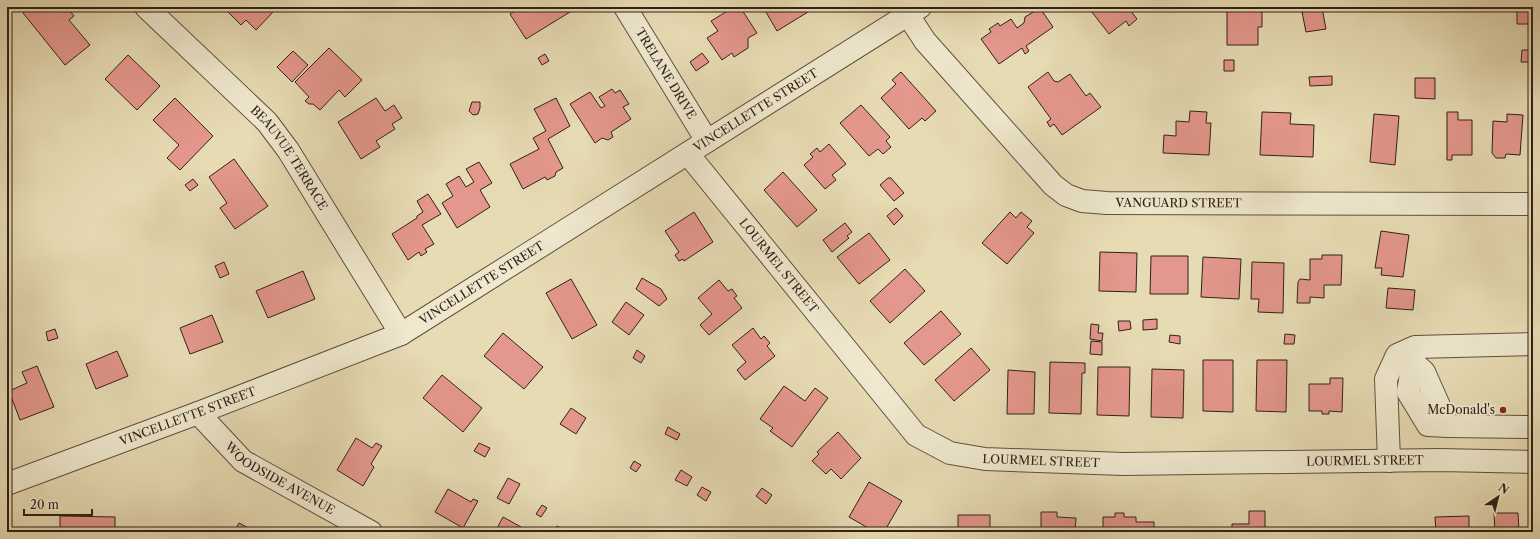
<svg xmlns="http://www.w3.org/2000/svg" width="1540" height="539" viewBox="0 0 1540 539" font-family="'Libre Caslon Text',serif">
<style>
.building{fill:#e4978c;stroke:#312119}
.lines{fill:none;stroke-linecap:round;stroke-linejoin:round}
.minor-casing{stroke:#5e5040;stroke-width:24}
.minor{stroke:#efe8ce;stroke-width:22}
.poi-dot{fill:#8f2418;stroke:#efe8ce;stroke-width:1.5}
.labels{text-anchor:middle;stroke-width:4;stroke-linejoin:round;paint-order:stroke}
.street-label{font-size:12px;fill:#312119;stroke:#efe8ce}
.poi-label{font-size:12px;fill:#312119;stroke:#efe8ce;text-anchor:end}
</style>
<rect width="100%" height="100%" fill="#e7dbb3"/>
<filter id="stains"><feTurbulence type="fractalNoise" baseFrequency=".005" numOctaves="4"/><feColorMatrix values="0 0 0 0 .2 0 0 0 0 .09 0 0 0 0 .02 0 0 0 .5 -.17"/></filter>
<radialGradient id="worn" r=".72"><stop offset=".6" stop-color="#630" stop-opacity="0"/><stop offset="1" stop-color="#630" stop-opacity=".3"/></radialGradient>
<!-- building -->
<path class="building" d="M26,7h41l7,9 -5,4 21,25 -25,20 -42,-52 5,-4z
M223,7h47l4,4 -18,19 -10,-10 -5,5z
M521,7h46l3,5 -44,27 -16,-25z
M734,7h6l17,26 -9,5v10l-14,9 -2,-4 -10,7 -15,-22 11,-7 -7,-10z
M763,7h53l-39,24z
M1088,7h40l9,12 -8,7 -3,-5 -17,13z
M1227,7h35v20h-4v18h-31z
M1517,7h16v17h-16z
M1040,8l13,19 -27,19 3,5 -4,3 -3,-6 -23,16 -18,-25 10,-7 -2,-3 9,-6 2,3 11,-7 6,9 7,-5 1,-6z
M1322,8l4,21 -20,3 -4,-20z
M1530,24h3v46h-3v-8h-9l1,-12h8z
M329,48l33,32 -17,17 -6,-7 -19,20 -7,-6h-4l-4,-3 4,-4 -14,-15z
M293,51l15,14 -16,17 -15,-15z
M702,53l7,9 -13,9 -6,-9z
M545,54l4,7 -7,4 -4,-7z
M128,55l32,31 -23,24 -32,-31z
M1224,60h10v11h-10z
M901,72l35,39 -11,10 -3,-3 -13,11 -28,-31 15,-14 -4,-4z
M1048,72l6,9 4,1 12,-8 16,22 4,-3 11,14 -39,28 -8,-11 -4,3 -3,-5 4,-3 -23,-32z
M1332,76v9l-22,1 -1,-9z
M1415,78h20v21l-20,-1z
M612,89l3,4 5,-3 9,14 -6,3 8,12 -20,13 2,5 -5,3 -6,-2 -7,5 -25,-39 20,-12 11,16 4,-2 -6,-9z
M175,98l38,38 -33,34 -13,-12 12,-13 -26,-25z
M376,98l9,13 9,-6 8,13 -10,6 3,5 -19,12 4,6 -19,12 -23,-37z
M556,98l14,28 -22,13 15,29 -7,4 -1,4 -8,4 -2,-3 -22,12 -13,-25 29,-15 -6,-11 13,-7 -12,-22z
M472,102h8v6l-2,6 -5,1 -4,-4z
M861,105l29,32 -4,4 5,6 -8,7 -5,-5 -9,7 -29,-33z
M1190,111l17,1 -1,11h5l-2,32 -46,-2 1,-18 12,1v-15l13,1z
M1262,112l29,1 -1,11 24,1 -1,32 -53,-2z
M1447,112h11v8h14v35h-20v5h-5z
M1374,114l25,2 -4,49 -25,-3z
M1507,114l16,1 -3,40 -14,-1 -1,4h-9l-4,-5 1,-32 14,1z
M829,144l17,20 -14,11 4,5 -11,9 -21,-24 9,-8 -3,-3 7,-6 3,4z
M234,159l34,47 -33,23 -15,-21 7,-5 -18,-26z
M479,162l13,21 -12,7 10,17 -33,21 -15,-25 11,-7 -7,-12 13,-8 7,11 8,-5 -8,-13z
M783,172l34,38 -20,17 -33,-37z
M888,178h3l13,15 -10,8 -14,-16z
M193,179l5,6 -8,6 -5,-6z
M428,194l13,20 -19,11 12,19 -9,5 2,3 -6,4 -2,-4 -11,8 -16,-26 25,-16v-2l6,-4 -6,-11z
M896,208l7,8 -9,9 -7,-9z
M694,212l19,30 -29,19 -1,-2 -4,2 -4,-6 4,-3 -14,-21z
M1010,212l6,6 5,-6 11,9 -5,6 7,6 -27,31 -25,-21z
M845,223l7,9 -5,4 2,2 -17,14 -9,-12z
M1381,231l28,4 -6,42 -22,-2 1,-7h-7z
M869,233l21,27 -31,24 -22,-27z
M1100,252l37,1 -1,39 -37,-1z
M1322,255h20l-1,30h-17v13l-14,-1v6h-13l1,-21 2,-3 10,1v-21h12z
M1151,256h37v38h-38z
M1203,257l38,2 -2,40 -38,-2z
M224,262l5,12 -9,4 -5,-12z
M1252,262l32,1 -1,50 -25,-1 1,-13h-8z
M905,269l20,22 -35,32 -20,-22z
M303,271l12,28 -47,19 -12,-27z
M642,278l19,11 6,10 -8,7 -23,-17z
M571,279l26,46 -25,14 -26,-46z
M719,280l9,11 4,-2 5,7 -3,2 8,10 -33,27 -9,-10 12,-11 -14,-16z
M1388,288l27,2 -2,20 -27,-2z
M626,302l18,13 -15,20 -17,-13z
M941,311l20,23 -37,31 -20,-22z
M212,315l11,27 -33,12 -10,-26z
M1157,319v10l-14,1v-10z
M1118,321h12l1,8 -12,2z
M1091,324l8,1 -1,8h5l-1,8 -12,-2z
M753,328l8,11 3,-3 6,7 -3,3 8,10 -30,24 -8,-10 9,-8 -14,-17z
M55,329l3,9 -10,3 -2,-9z
M503,333l40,34 -19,22 -40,-33z
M1285,334l10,1 -1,9h-10z
M1170,335l10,1v8l-11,-2z
M1091,341l11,1v13l-12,-1z
M971,348l19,22 -36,31 -19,-21z
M637,350l8,6 -4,7 -8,-5z
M117,351l11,25 -32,13 -10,-25z
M1203,360h30v52l-30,-1z
M1257,360h30l-1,52 -30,-1z
M1050,362l35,1v10h-3l-1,41 -32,-1z
M37,366l17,41 -34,13 -11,-29 18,-8 -5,-11z
M1098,367h32l-1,49 -32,-1z
M1152,369l32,1 -1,48 -32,-1z
M1008,370l27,2 -1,42h-27z
M442,375l40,33 -19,24 -40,-34z
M1330,378h13l-1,34 -13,-1v3h-7v-3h-13v-27h21z
M784,386l21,15 10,-13 13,10 -36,49 -22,-16 3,-3 -13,-9z
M571,408l15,10 -10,16 -16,-10z
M668,427l12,7 -3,6 -12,-6z
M838,432l23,26 -20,21 -10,-10 -5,5 -14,-13 7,-7 -2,-2z
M356,438l16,10 4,-5 6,3 -11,18 3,3 -11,19 -26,-16z
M479,443l11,5 -5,9 -11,-6z
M634,461l7,4 -5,7 -6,-4z
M681,470l11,7 -5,9 -12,-6z
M508,478l12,6 -11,20 -12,-6z
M869,482l33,19 -18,31h-9l-26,-15z
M702,487l9,5 -5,9 -9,-6z
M762,488l10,7 -6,9 -10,-8z
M448,489l23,13 2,-3 5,2 -15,27 -28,-16z
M542,505l5,3 -6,9 -5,-3z
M1249,511h16v21h-33v-8h17z
M1041,512h16v5l19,1 -1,14h-38v-3h4z
M1115,513h9v4h12v5h18v10h-51v-15h12z
M1494,513h24l1,19h-24z
M958,515h32v16l4,-2h14l1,3h-51z
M60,516l55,1v15h-55z
M1469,516v16h-33l-1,-15z
M503,517l27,15h-35z
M239,523l17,9h-22z
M557,526l10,6h-14z"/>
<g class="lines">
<defs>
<g id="minor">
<path id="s1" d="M146,7l121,115 21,28 113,184"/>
<path id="s2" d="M625,7l82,134"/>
<path id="s3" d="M908,15l17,26 128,144 13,10 16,6 25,2 426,1"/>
<path id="s4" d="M688,154l228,281 34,18 35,6 138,5 316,-4 94,2"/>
<path d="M1415,350l-7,42 20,33 20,1"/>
<path d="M1414,363l10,9 24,54 85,1"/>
<path id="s5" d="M198,413l45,48 128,71"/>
<path d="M1389,461l-3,-82 11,-24 18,-8 118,-3"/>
<path id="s6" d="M7,484l191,-71 203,-79 519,-327"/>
</g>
</defs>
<!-- minor casing -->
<use href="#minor" class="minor-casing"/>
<!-- minor -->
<use href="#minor" class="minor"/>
</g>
<!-- markers -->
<circle class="poi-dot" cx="1503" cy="410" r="4"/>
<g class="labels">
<!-- street labels -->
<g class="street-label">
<text dy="4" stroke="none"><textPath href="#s2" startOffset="78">TRELANE DRIVE</textPath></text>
<text dy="4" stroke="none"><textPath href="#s6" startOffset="841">VINCELLETTE STREET</textPath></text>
<text dy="4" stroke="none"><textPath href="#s1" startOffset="209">BEAUVUE TERRACE</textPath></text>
<text dy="4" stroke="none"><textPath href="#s3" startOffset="354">VANGUARD STREET</textPath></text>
<text dy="4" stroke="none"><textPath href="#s4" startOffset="144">LOURMEL STREET</textPath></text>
<text dy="4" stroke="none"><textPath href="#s6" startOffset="517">VINCELLETTE STREET</textPath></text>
<text dy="4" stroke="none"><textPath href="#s6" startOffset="193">VINCELLETTE STREET</textPath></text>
<text dy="4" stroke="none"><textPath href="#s4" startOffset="492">LOURMEL STREET</textPath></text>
<text dy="4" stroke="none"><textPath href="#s4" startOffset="816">LOURMEL STREET</textPath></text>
<text dy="4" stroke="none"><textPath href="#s5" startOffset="106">WOODSIDE AVENUE</textPath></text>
</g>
<!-- poi labels -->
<g class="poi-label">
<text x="1495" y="414">McDonald's</text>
</g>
</g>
<!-- margin -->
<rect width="1540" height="539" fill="none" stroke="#e7dbb3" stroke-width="24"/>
<rect x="8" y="8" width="1524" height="523" fill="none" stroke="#312119" stroke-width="2"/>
<rect x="12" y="12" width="1516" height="515" fill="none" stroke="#312119"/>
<!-- north arrow -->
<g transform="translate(1498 497) rotate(35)" stroke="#efe8ce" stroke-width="3" paint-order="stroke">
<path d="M0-3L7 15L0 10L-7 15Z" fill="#312119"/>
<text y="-6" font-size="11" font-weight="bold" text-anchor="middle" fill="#312119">N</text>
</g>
<!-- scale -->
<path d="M24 509v6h68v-6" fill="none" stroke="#312119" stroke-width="2"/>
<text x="30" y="509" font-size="12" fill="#312119" stroke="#efe8ce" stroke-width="3" paint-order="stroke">20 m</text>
<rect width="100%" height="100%" filter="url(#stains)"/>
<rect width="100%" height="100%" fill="url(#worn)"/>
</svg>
